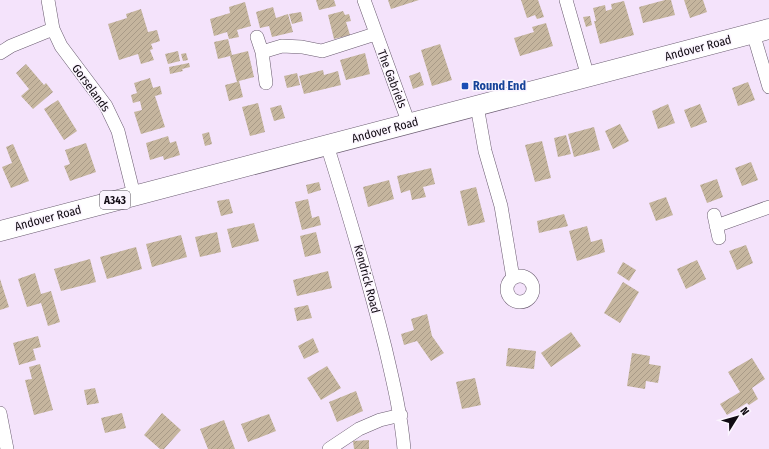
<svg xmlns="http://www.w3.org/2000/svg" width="769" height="449" viewBox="0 0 769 449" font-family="'Fira Sans Condensed',sans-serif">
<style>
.building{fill:url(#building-hatch)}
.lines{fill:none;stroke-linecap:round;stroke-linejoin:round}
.minor-casing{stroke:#6a5c70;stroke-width:14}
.primary-casing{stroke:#6a5c70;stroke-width:21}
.minor{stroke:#fff;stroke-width:13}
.primary{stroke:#fff;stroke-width:20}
.transit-dot{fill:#1a4fb4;stroke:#fbf5fe;stroke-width:1.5}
.labels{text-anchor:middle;stroke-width:3;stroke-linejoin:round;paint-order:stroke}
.shield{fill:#fbf5fe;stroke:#57515a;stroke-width:1}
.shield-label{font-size:11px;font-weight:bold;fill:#110b13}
.street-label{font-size:12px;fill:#110b13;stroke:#fbf5fe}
.transit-label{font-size:12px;font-weight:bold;fill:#164399;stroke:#fbf5fe;text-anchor:start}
</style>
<defs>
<pattern id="building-hatch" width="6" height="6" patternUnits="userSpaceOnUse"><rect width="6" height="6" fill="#c5b59e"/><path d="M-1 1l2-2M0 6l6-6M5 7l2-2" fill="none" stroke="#a89a87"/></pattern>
</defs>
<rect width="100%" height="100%" fill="#f4e3fb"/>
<!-- building -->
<path class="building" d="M316,0h18l2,6 -17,4z
M388,0h31l-28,9z
M521,0h17l6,17 -7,2 -2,-4 -8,3z
M665,0h6l4,15 -32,8 -4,-16z
M684,0h19l4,12 -17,6z
M624,1l10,34 -34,9 -6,-23h2l-3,-13 12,-3 1,6 6,-2 -1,-5z
M245,2l6,24 -14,4 2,7 -10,2 -2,-7 -13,4 -4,-17 20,-6 -1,-6z
M273,7l3,11 12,-4 5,18 -21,5 -3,-11 -9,2 -4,-16z
M141,9l7,23 9,-2 3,11 -9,3 2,5 -3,1 4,10 -13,4 -3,-10 -19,6 -11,-36 19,-6 -1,-4z
M343,11l2,4 4,-1 2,7 -5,1 4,13 -16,4 -6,-24z
M301,12l2,9 -11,3 -3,-10z
M590,16l2,9 -6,2 -3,-10z
M546,23l7,23 -33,10 -6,-18 20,-6 -2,-5z
M228,39l4,16 16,-4 6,26 -15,4 4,16 -14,4 -4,-16 12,-3 -7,-26 -12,3 -4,-17z
M440,44l12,36 -20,6 -11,-36z
M178,51l2,10 -12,3 -3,-10z
M186,53l2,7 -5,1 -2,-7z
M365,53l5,21 -24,6 -6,-20z
M189,63l1,4 -8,2 1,2 -13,3 -1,-7z
M26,64l18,21 2,-2 7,9 -20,17 -12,-13 8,-7 -13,-16z
M323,70l1,5 14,-4 3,14 -37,9 -5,-18z
M420,72l4,13 -11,4 -4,-13z
M297,73l3,12 -13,3 -3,-12z
M150,78l3,10 7,-2 2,8 -7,2 10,31 -24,7 -7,-22 8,-2 -2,-9 -7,2 -2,-8 6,-2 -3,-10z
M748,82l7,18 -17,6 -6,-18z
M58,100l19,31 -13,9 -20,-31z
M258,103l7,29 -15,4 -8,-29z
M668,104l7,19 -17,6 -6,-18z
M700,104l7,18 -16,6 -7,-18z
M281,105l4,13 -11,3 -4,-13z
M620,124l9,17 -16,8 -8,-18z
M594,127l6,23 -26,7 -6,-23z
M209,132l3,12 -7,2 -3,-12z
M566,135l5,19 -13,3 -4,-19z
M168,136l2,7 6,-2 4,14 -16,5 -1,-4 -13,4 -4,-17z
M542,141l9,37 -16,4 -10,-37z
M86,143l10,29 -26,9 -6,-15 6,-2 -5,-14z
M13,144l16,37 -18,7 -9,-21 10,-4 -6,-16z
M751,162l7,18 -16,6 -7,-18z
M431,168l4,16 -12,3 3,10 -14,3 -2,-10 -9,3 -4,-17z
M717,179l6,18 -16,6 -7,-18z
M389,180l5,19 -26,8 -5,-20z
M319,182l2,8 -13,4 -2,-9z
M476,187l9,35 -17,4 -8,-35z
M666,197l7,18 -17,6 -7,-18z
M229,199l4,14 -12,3 -4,-15z
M308,199l4,19 7,-2 2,9 -19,5 -7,-28z
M564,214l4,12 -29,7 -2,-12z
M254,223l5,18 -27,7 -5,-19z
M587,226l4,16 11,-3 3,13 -28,9 -8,-30z
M217,232l4,20 -21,5 -5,-20z
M316,232l5,21 -16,4 -5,-21z
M181,235l6,22 -35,10 -6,-23z
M746,245l7,18 -16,7 -8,-19z
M136,247l6,22 -35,10 -7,-22z
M90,259l6,23 -35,9 -7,-22z
M697,260l9,19 -20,10 -9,-20z
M623,262l13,8 -7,11 -12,-8z
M328,271l4,17 -35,8 -4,-16z
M35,273l6,21 10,-3 9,31 -12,4 -7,-23 -14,4 -9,-28z
M0,279l9,28 -9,3z
M623,282l16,10 -19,31 -16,-10z
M308,305l4,13 -15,3 -3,-13z
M427,314l5,22 12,17 -13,8 -14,-20 -13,4 -3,-11 13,-4 -3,-11z
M571,332l10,14 -30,21 -10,-14z
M38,336l3,11 -8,2 3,11 -17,5 -6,-22z
M313,338l6,14 -15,7 -6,-13z
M508,348l28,3 -2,18 -28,-3z
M632,353l18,3 -1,8 12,2 -3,17 -12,-2 -1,8 -18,-3z
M752,358l13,21 -13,9 6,11 -9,6 -2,-2 -20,12 -7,-11 20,-12 -12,-20z
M40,364l13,46 -19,5 -9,-35 7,-1 -3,-12z
M327,366l14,22 -20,12 -14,-22z
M475,378l6,27 -19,4 -6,-27z
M95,388l4,15 -12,2 -3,-15z
M356,391l7,20 -26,11 -8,-20z
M122,413l4,15 -21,5 -4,-15z
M162,413l19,17 -17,19h-4l-16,-14z
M269,414l7,17 -28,11 -7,-18z
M224,420l11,29h-27l-8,-20z
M369,440v9h-15l-1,-8z"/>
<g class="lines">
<defs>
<path id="minor" d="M48,0l5,29 8,17 45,60 12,25 16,64
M364,0l45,124
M566,0l22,77
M753,33l16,54
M257,37l5,15 4,31
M262,52l20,-6 20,1 20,4 53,-17
M0,53l11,-7 42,-17
M477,106l8,45 16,55 12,72
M327,145c21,67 41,134 58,202 8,34 16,67 19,102
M714,215l5,23
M716,226l53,-19
M507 289a13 13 0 1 1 26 0a13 13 0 1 1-26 0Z
M0,413l7,36
M329,449l30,-20 21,-9 21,-5"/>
<path id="primary" d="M0,231l769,-202"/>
</defs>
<!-- minor casing -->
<use href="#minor" class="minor-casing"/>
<!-- primary casing -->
<use href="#primary" class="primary-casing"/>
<!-- minor -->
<use href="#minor" class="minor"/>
<!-- primary -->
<use href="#primary" class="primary"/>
</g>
<!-- markers -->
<rect class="transit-dot" x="461" y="82" width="8" height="8" rx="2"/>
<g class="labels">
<!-- shield labels -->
<rect class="shield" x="100" y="191" width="30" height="18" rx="3"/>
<g class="shield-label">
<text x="115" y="204">A343</text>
</g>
<!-- street labels -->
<g class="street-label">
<text transform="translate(698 48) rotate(-15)" y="4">Andover Road</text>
<text transform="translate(392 79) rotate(69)" y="4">The Gabriels</text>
<text transform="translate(91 88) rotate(54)" y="4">Gorselands</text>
<text transform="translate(385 130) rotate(-15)" y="4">Andover Road</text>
<text transform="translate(48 218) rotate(-15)" y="4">Andover Road</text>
<text transform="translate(367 279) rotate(75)" y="4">Kendrick Road</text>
</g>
<!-- transit labels -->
<g class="transit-label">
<text x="473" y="90">Round End</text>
</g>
</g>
<!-- north arrow -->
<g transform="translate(737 417) rotate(53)" stroke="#fbf5fe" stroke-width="3" paint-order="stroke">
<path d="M0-3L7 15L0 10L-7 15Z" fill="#110b13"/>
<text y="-6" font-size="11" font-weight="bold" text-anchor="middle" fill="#110b13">N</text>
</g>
</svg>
